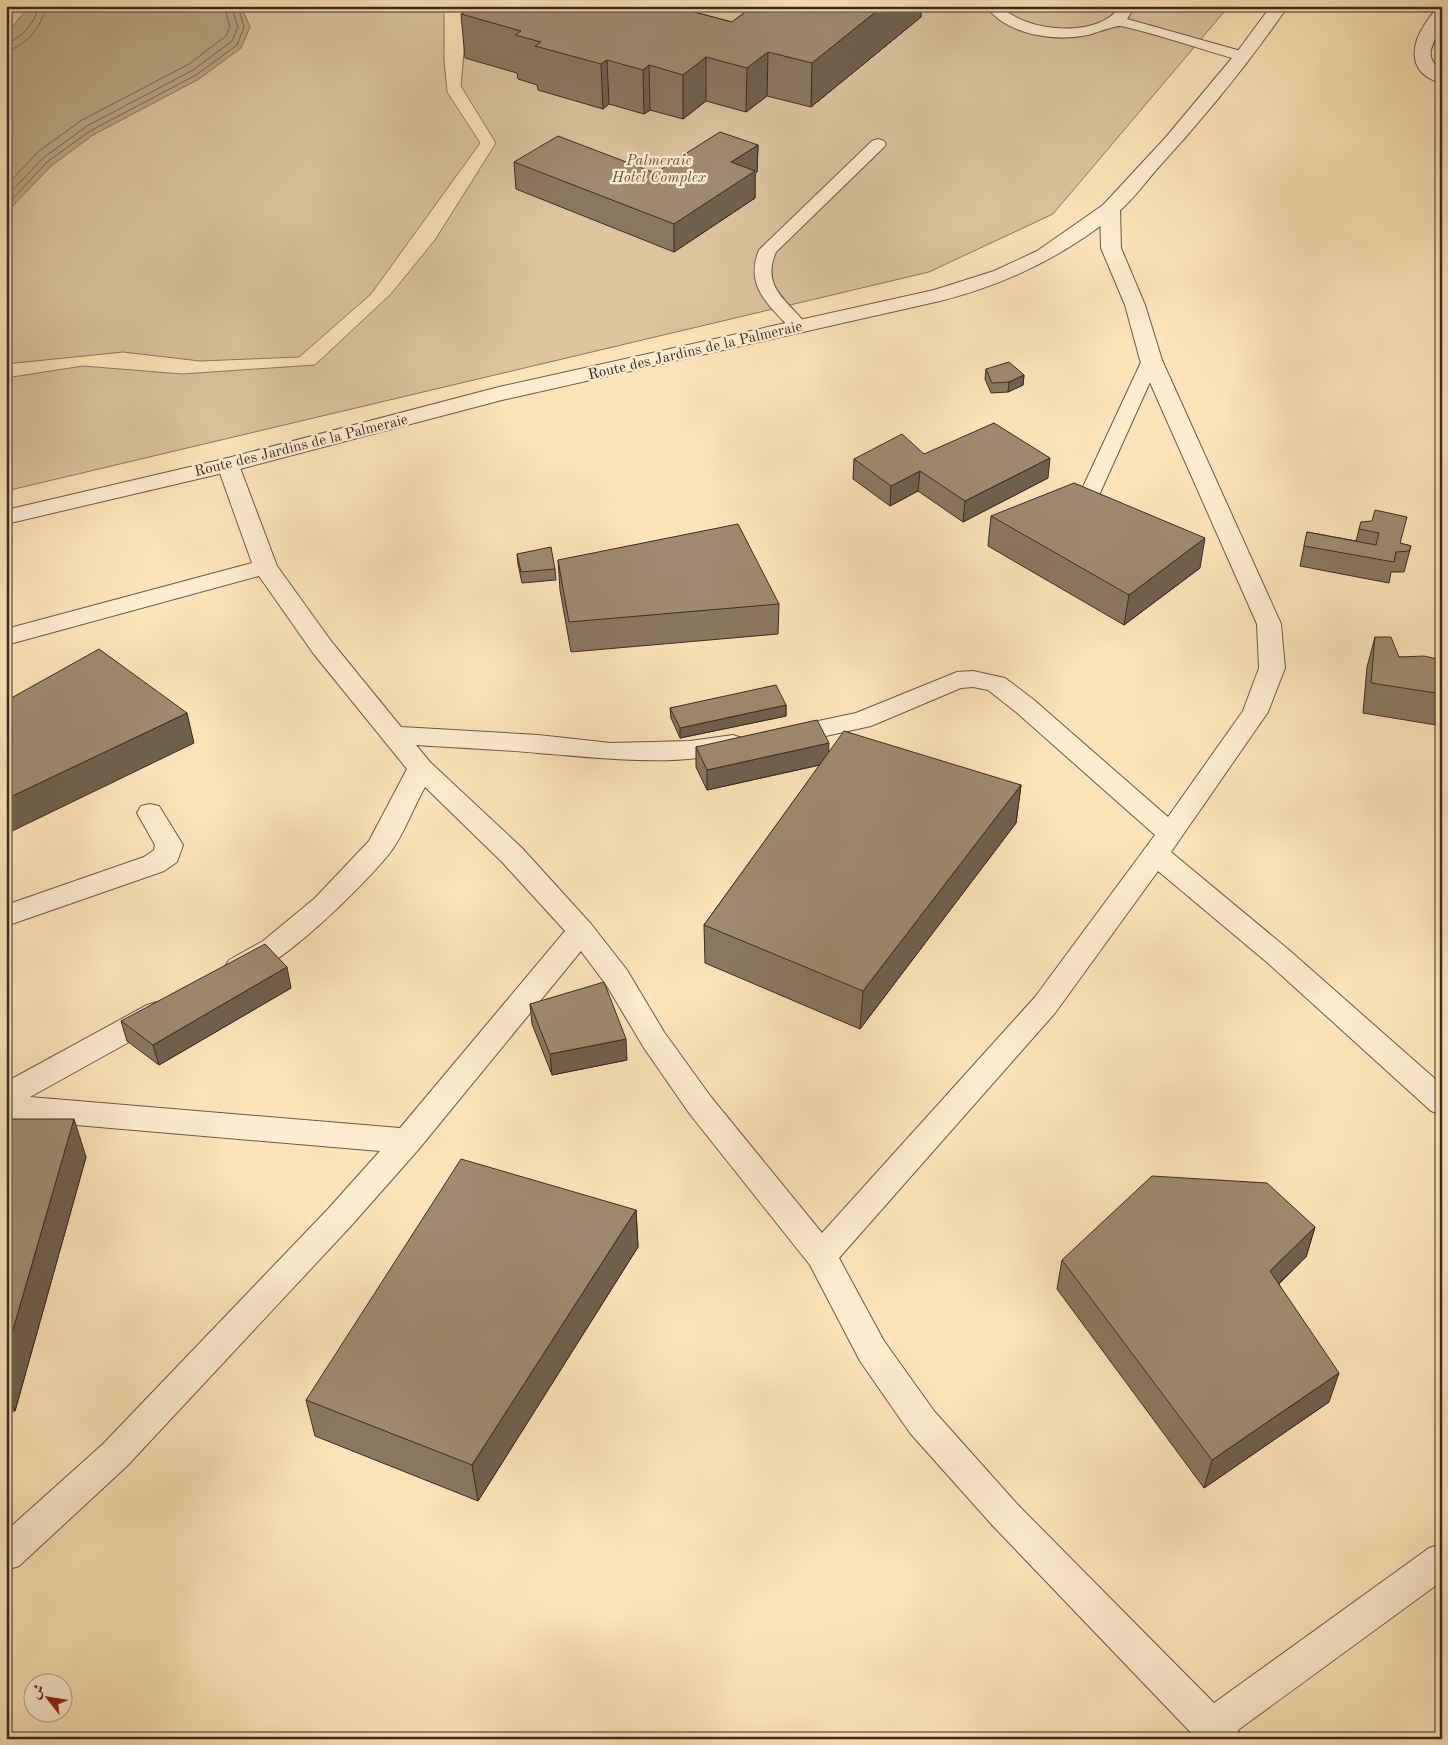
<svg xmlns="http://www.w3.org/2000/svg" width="1448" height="1745" viewBox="0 0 1448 1745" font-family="'Old Standard TT',Amiri,serif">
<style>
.green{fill:#dcc49f;stroke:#8b7761}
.water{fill:#bba585;stroke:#87745e}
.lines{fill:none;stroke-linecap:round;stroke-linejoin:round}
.shore{stroke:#7a6854;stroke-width:1}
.service-casing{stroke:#6b5848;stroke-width:2}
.minor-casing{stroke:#6b5848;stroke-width:2}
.tertiary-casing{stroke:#6b5848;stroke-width:2}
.service{fill:#feedd1;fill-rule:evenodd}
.minor{fill:#feedd1;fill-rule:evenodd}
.tertiary{fill:#feedd1;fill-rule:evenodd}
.wall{fill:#897860;stroke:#3a2a23}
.shaded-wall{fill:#6f614e;stroke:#3a2a23}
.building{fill:#9f8b70;stroke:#3a2a23}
.labels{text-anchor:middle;stroke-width:4.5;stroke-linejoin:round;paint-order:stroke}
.far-park-label{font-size:15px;font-style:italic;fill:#625042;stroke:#feedd1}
.far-street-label{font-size:15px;fill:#3a2a23;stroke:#feedd1}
</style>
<rect width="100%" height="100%" fill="#fde4b8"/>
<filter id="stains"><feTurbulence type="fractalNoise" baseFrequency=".004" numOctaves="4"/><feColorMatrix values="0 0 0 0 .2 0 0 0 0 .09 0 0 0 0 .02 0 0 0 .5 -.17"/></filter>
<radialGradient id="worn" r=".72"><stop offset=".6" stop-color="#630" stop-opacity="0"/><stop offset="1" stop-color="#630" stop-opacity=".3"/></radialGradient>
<!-- green -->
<path class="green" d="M6,6h440l-2,5v49l3,32 33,51 -109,151 -72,63 -99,4 -77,-9 -117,12z
M468,6h761l-176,208 -124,58 -923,219v-113l77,-12 99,8 133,-9 76,-71 44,-54 61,-97 -35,-57z"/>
<!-- water -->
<path class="water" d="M29,6h212l9,21 -9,21 -42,31 -106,56 -42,31 -45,47v-164l2,-2 -1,-13z"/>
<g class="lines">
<!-- shore -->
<path class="shore" d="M6,43c16,-4 29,-21 33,-37
M6,51c21,-5 36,-25 40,-45
M6,186l33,-35 43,-31 107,-56 37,-28 4,-9 -6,-21
M6,197l37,-39 44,-32 106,-56 39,-29 6,-14 -7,-21
M6,206l41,-44 43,-31 106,-56 41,-30 7,-18 -6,-21"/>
<defs>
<path id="service" d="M986,6h15c24,27 99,33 119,0h15l-8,13 121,34 3,3 -8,5c-41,-11 -81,-26 -122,-35 -5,-1 -26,7 -33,9 -33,7 -82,0 -102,-29z
M878,139l6,2 2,3 -2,3 -108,105c-16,37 14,49 32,75l-3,4h-12c-23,-25 -49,-44 -34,-81l113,-109z
M1151,354l7,2 2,4 -65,144 -3,4h-14l-3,-4 67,-144 2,-4z"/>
<path id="minor" d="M1442,8c0,5 1,12 0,16 -5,17 -23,31 0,46v13c-33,-8 -33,-35 -17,-59 5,-7 8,-14 17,-16z
M1110,203l7,2 3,4 1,39 24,57 17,55 119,264 4,44 -17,44 -97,140 118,98 153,135v30l-11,-4 -162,-147 -111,-93 -103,142 -216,245 45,83 50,70 83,93 197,199 215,-155 13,-4v37l-204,149 4,9h-45l-204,-213 -83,-93 -50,-72 -50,-96 -121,-152 -45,-65 -37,-62 -26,-35 -163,199 -68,77 -223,239 -108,100 -13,4v-39l97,-87 225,-235 52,-58 -374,-32v-37l141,-77 10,-3 10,3 5,8 -5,8 -137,76 370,31 165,-197 -63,-69 -77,-75c-12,21 -21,48 -36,67 -23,29 -115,121 -149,123 -3,1 -8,-2 -11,-3l-4,-7 4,-7 34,-19 52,-43 54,-57 38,-72 -94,-116 -54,-77 -253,69v-16l246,-66 -35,-98 3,-5 8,-2 8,2 3,5 38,101 54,75 70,86 137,8 73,8 79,-2 43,-6 9,3 4,6 -4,6c-66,18 -137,8 -204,3 -40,-4 -81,-5 -122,-8l14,17 92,86 69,76 36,46 37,62 47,65 111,136 213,-236 120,-162 -139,-123 -28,-22 -15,-3 -12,1 -90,38 -86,19 -9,-3 -4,-6 4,-6 80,-17 101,-41 16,-1 32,7 29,22 134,117 75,-106 16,-43 -2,-44 -117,-264 -15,-55 -24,-57 -1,-39 3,-4z
M150,804l9,2 24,39 -6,17 -13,9 -158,55v-21l138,-48 10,-7 1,-5 -18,-32 4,-7z"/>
<path id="tertiary" d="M1271,6h17c-39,57 -84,112 -131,163 -13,15 -26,33 -41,45 -52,42 -111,71 -176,87l-438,99 -266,70 -230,54v-14l218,-51 275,-72 435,-97 60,-19 43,-20 66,-46 63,-68 71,-85z"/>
</defs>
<!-- service casing -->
<use href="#service" class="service-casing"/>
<!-- minor casing -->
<use href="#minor" class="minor-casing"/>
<!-- tertiary casing -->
<use href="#tertiary" class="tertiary-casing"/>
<!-- service -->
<use href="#service" class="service"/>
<!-- minor -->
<use href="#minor" class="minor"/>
<!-- tertiary -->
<use href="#tertiary" class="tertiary"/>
</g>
<!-- wall -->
<path class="wall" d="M469,6h202l61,16 21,-16h168v11l-110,90 -44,-11 -21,16 -40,-11 -23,18 -33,-9 -6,4 -35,-10 -6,5 -65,-19 -1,-5 -19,-6 -1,-6 -52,-15 -4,-44 8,-5z
M758,145l-1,27 -2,2v24l-81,54 -158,-63 -2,-27 141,11z
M986,369l38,6 -1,10 -15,7 -17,1 -6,-14z
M924,454l124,24 -85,44 -45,-31 -28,15 -37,-27 1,-20z
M991,516l209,52 -76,57 -136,-79z
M1361,522l39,21 11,3 -7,26h-13l-2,11 -89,-17 7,-34 49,9z
M517,554l38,15 1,11 -34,3 -4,-19z
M558,560l221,44 -1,30 -207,18 -11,-62z
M1442,620v106l-79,-13 4,-46 8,-30 24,20 42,3z
M786,705v11l-106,22 -9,-20 -1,-10z
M696,747l133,6 192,32 -5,38 -156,206 -155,-66 -1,-38 116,-160 -113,25 -11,-23z
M291,988l-132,77 -32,-24 -6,-20z
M530,1004l97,56 -75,15 -20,-51z
M6,1119l80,38 -71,254h-9z
M636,1210l2,37 -160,254 -163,-65 -9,-36z
M1315,1227l-9,30 -27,27 50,118 -125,86 -147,-199 5,-29z"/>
<!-- shaded-wall -->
<path class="shaded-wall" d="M883,6h38v11l-110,90 1,-44z
M768,52l-1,44 -21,16 1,-44z
M706,57v44l-23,18v-44z
M607,60l2,44 -6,5 -2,-45z
M649,65l1,45 -6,4 -1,-44z
M758,145l-1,27 -2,2v24l-81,54v-28l57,-62z
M1024,375l-1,10 -15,7 1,-10z
M1050,458l-2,20 -85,44 2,-21z
M920,471l-2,20 -28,15 1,-20z
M1205,538l-5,30 -76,57 5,-30z
M786,705v11l-106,22v-10z
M187,713l7,30 -188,91v-35z
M829,743l-1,20 -121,27v-20z
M1021,785l-5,38 -156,206 3,-38z
M287,967l4,21 -132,77 -6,-20z
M626,1039l1,21 -75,15 -2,-21z
M74,1119l12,38 -71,254 -9,-21v-36z
M636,1210l2,37 -160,254 -6,-36z
M1315,1227l-9,30 -44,43 8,-29z
M1339,1373l-10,29 -125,86 8,-28z"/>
<!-- building -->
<path class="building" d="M474,6h197l61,16 21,-16h130l-71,57 -44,-11 -21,16 -41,-11 -23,18 -34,-10 -6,5 -36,-10 -6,4 -66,-18 6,-4 -26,-7 6,-4 -60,-17z
M720,132l38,13 -27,17 24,9 -81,53 -160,-62 44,-26 97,37z
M1009,362l15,13 -15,7 -17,1 -6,-14z
M994,423l56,35 -85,43 -45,-30 -29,15 -37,-27 48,-25 22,20z
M1074,483l131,55 -76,57 -138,-79z
M1375,510l32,7 -7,26 11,3 -2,5 -13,1 -2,10 -90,-16 3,-14 69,13 3,-12 -20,-4 2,-7 11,-1z
M738,524l41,80 -210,18 -11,-62z
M551,547l4,22 -34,3 -4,-18z
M1375,637h16l8,20 25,-1 18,4v34l-71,-11z
M99,649l88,64 -181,86v-98z
M776,685l10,20 -106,23 -10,-20z
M817,720l12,23 -122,27 -11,-23z
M844,731l177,54 -158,206 -159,-66z
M265,944l22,23 -134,78 -32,-24z
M604,982l22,57 -76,15 -20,-50z
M6,1119h68l-68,235z
M461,1159l175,51 -164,255 -166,-65z
M1152,1176l115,7 48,44 -45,44 69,102 -127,87 -150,-200z"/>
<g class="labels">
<!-- far-park labels -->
<g class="far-park-label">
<text x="659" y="165">Palmeraie<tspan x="659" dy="17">Hotel Complex</tspan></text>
</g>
<!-- far-street labels -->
<g class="far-street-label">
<text transform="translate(695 350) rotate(-13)" y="5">Route des Jardins de la Palmeraie</text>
<text transform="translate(301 445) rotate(-14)" y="5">Route des Jardins de la Palmeraie</text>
</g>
</g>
<!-- margin -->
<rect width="1448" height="1745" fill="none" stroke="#fde4b8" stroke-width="25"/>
<rect x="8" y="8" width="1433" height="1730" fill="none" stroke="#3a2a23" stroke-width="2.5"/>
<rect x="12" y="12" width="1423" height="1720" fill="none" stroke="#3a2a23"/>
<!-- north arrow -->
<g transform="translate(48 1698) rotate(301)"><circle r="24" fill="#feedd1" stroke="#b09f8b"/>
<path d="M0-4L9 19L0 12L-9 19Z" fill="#8f2418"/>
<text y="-8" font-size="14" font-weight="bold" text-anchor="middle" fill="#3a2a23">ش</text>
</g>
<rect width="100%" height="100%" filter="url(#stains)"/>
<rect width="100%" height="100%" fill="url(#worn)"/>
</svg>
